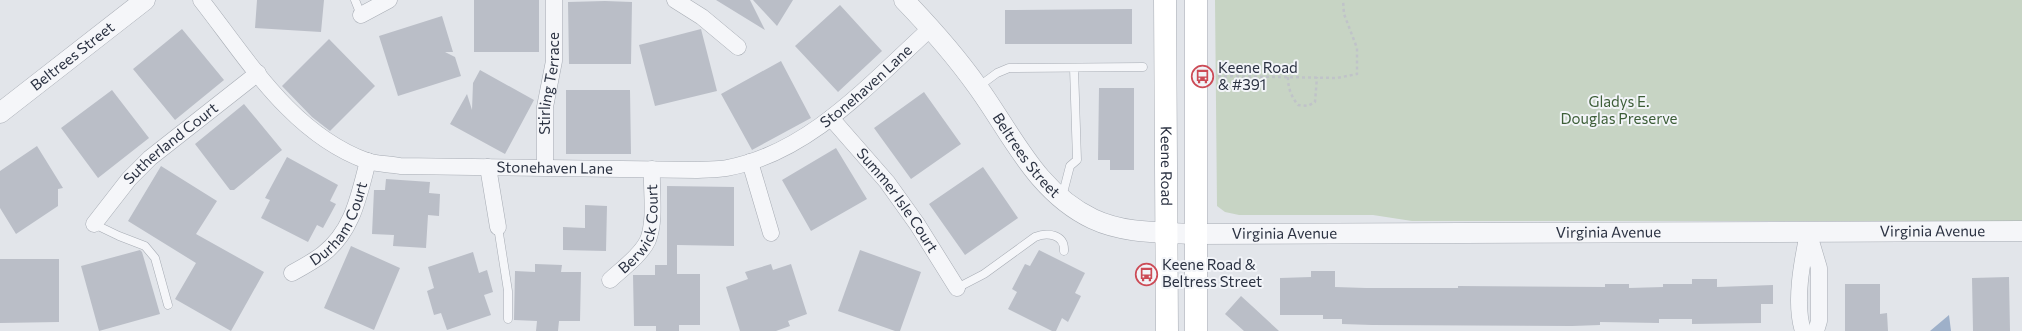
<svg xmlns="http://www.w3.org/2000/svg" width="2022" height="331" viewBox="0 0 2022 331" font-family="Commissioner,sans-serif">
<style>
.green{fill:#c7d4c4}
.water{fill:#9eb0c9}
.building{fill:#babec7}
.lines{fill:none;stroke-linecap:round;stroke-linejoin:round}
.service-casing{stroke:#a7acb4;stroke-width:9}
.minor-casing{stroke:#a7acb4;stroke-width:17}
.tertiary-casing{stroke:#a7acb4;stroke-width:21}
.secondary-casing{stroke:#a7acb4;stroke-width:23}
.path{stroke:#c0c3c9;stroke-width:2.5;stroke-dasharray:3 3;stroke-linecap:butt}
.service{stroke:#f5f6f9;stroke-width:8}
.minor{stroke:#f5f6f9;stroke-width:16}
.tertiary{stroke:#f5f6f9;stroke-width:20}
.secondary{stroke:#fff;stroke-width:22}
.labels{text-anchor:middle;stroke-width:4;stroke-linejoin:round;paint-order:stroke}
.street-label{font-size:15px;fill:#2b3242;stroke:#f2f4f8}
.poi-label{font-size:15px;fill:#2b3242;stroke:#f2f4f8;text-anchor:start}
.park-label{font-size:15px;fill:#3d5e38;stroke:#f2f4f8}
</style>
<rect width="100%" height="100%" fill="#e2e5ea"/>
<!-- green -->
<path class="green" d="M1215,0h807v221h-610l-39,-6h-134l-14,-3 -8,-6z"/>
<!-- water -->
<path class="water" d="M1949,315l2,16h-21z"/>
<!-- building -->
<path class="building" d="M257,0h67l-3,32 -66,-4z
M474,0h65v52h-65z
M716,0h34l15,30z
M753,0h40l-16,26z
M605,1l27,1 -1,62h-62l-1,-62z
M840,5l42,46 -44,41 -43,-46z
M1132,9v35h-127v-34z
M442,16l11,36h-8l10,5 6,19 -63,20 -19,-60z
M182,29l42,51 -49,40 -42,-51z
M701,29l16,62 -62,15 -16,-61z
M329,39l46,47 -45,45 -18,-14 -30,-31z
M781,61l30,57 -59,32 -31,-56z
M480,70l54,30 -29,54 -55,-30 17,-30 5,16 1,-27z
M1099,88h35v82h-24v-10h-12z
M112,90l37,48 -51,40 -37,-50z
M566,90h64l1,64h-65z
M924,92l37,52 -50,35 -37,-51z
M244,104l38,46 -48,40h-4l-35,-46z
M37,146l26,42 -5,1v17l-42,28 -16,-26v-37z
M836,148l31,51 -56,32 -29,-51z
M287,157l51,28 -8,16 6,3 -13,24 -6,-3 -9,17 -47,-24 9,-18 -5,-2z
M161,166l56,35 -21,33 68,38 -33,59 -56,-32 21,-36 -68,-42z
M983,167l35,51 -53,37 -36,-51z
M386,179l44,3 -1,11 11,1 -1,22 -11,-1 -2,33 -33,-2 1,-11 -22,-1 2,-44h11z
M667,186l67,1v59l-57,-1v29h23v51h-21v6h-23v-5h-22l-1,-51h22v-10h12z
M585,205l22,1 -1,45 -43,-1v-23l22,1z
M351,246l49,22 -26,62 -50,-22z
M140,250l2,2 18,62 -61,17 -18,-65z
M860,250l61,22 -21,59h-5l-57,-20z
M1039,250l46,23 -10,20 6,3 -13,26 -6,-4 -6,13h-4l-44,-22 9,-17 -5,-3 13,-25 5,2z
M473,252l6,21 8,-3 6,22 -9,3 7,20 -44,15 -6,-17 -7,2 -7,-24 7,-3 -6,-21z
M0,259h59v63l-59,1z
M535,264l27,1 -1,7h20l-1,49h-21l-1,10h-22l1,-10 -23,-1 1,-49 20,1z
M771,264l2,6 18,-6 16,50 -19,7 2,5 -14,5h-36l-14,-44 22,-8 -3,-7z
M1311,271h24v16l31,1h92v-2l147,1v-3h24v4l34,-1v-3h29v-5h25v8l56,-2v19h-12v19l-69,1v-5h-33v4l-59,-1v3l-28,1 -200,-1 -30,-1v-5h-19v-4h-43v-37l31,-1z
M2009,277l1,54h-37l-1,-53z
M1845,284h35v30l7,-1 1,18h-43z
M1241,296l11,10 27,25h-35l-19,-17z"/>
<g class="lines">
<defs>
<path id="service" d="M355,0l6,15
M978,87l19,-14 12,-5 134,-1
M1062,197l8,-31 7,-6 -3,-92
M94,224l25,12 26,10 10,12 13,47
M498,227l10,64v28
M957,288l27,-14 51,-37c12,-5 30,-3 29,14"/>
<g id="minor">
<path id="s1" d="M201,0c47,60 91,134 166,161 9,3 22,3 33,5l297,4c10,-1 20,0 30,-2 83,-15 144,-86 204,-140"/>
<path d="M675,0l27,17 36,30"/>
<path d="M361,15l28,-15"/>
<path id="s2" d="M831,118l56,64 30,42 40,64"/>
<path d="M750,162l21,71"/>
<path d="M488,167l10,60"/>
<path id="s3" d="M545,167v-60l9,-46v-61"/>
<path id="s4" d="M94,224l35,-45 21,-21 108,-85"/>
<path d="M1808,231l11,37v53l-3,10"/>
<path id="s5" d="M292,273c11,-6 22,-12 31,-19 30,-23 36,-59 45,-93"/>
<path id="s6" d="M610,280c12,-11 31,-25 38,-40 8,-21 3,-49 4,-71"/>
<path d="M1803,331c-9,-28 -1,-69 5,-98"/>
</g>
<g id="tertiary">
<path id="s7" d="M904,0c26,27 51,55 73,86 35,48 59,106 116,133 32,15 68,13 102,15l827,-3"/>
<path id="s8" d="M0,113l145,-113"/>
</g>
<g id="secondary">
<path id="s9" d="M1165,0l2,331"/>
<path d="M1196,331v-331"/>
</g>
</defs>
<!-- service casing -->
<use href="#service" class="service-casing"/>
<!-- minor casing -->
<use href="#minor" class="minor-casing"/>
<!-- tertiary casing -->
<use href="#tertiary" class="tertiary-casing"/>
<!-- secondary casing -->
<use href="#secondary" class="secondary-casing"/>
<!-- path -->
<path class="path" d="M1218,76l119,2 20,-4v-26l-13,-34 -1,-14
M1288,77c0,11 3,19 10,28l10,1 7,-4 2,-25"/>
<!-- service -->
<use href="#service" class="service"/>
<!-- minor -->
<use href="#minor" class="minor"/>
<!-- tertiary -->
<use href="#tertiary" class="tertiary"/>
<!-- secondary -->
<use href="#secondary" class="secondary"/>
</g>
<!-- icons -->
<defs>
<symbol id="bus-ring" viewBox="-11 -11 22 22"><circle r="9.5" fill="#f2f4f8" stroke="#cc4b56" stroke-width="1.5"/><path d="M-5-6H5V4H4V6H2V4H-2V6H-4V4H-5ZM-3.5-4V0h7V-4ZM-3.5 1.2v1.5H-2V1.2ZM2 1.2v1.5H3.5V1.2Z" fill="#cc4b56"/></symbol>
</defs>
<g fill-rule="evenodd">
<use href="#bus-ring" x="1190" y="64" width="25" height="25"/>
<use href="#bus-ring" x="1134" y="262" width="25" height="25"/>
</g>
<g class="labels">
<!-- street labels -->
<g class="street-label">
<text dy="5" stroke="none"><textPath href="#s8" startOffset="92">Beltrees Street</textPath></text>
<text dy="5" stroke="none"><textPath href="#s3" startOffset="84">Stirling Terrace</textPath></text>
<text dy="5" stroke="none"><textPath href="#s1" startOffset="759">Stonehaven Lane</textPath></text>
<text dy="5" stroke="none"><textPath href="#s4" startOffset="112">Sutherland Court</textPath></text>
<text dy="5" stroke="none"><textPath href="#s7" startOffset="198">Beltrees Street</textPath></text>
<text dy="5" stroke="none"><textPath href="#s9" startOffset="166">Keene Road</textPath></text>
<text dy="5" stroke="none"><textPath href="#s1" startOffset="423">Stonehaven Lane</textPath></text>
<text dy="5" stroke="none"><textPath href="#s2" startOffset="106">Summer Isle Court</textPath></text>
<text dy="5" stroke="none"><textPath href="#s5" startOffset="71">Durham Court</textPath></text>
<text dy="5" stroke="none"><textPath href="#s6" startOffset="63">Berwick Court</textPath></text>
<text dy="5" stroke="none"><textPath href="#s7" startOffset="1133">Virginia Avenue</textPath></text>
<text dy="5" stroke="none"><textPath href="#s7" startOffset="809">Virginia Avenue</textPath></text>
<text dy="5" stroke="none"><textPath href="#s7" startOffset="485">Virginia Avenue</textPath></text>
</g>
<!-- poi labels -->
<g class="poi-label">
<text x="1218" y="73">Keene Road<tspan x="1218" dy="17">&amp; #391</tspan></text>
<text x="1162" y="270">Keene Road &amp;<tspan x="1162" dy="17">Beltress Street</tspan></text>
</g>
<!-- park labels -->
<g class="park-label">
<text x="1619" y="107">Gladys E.<tspan x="1619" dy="17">Douglas Preserve</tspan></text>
</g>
</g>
</svg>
